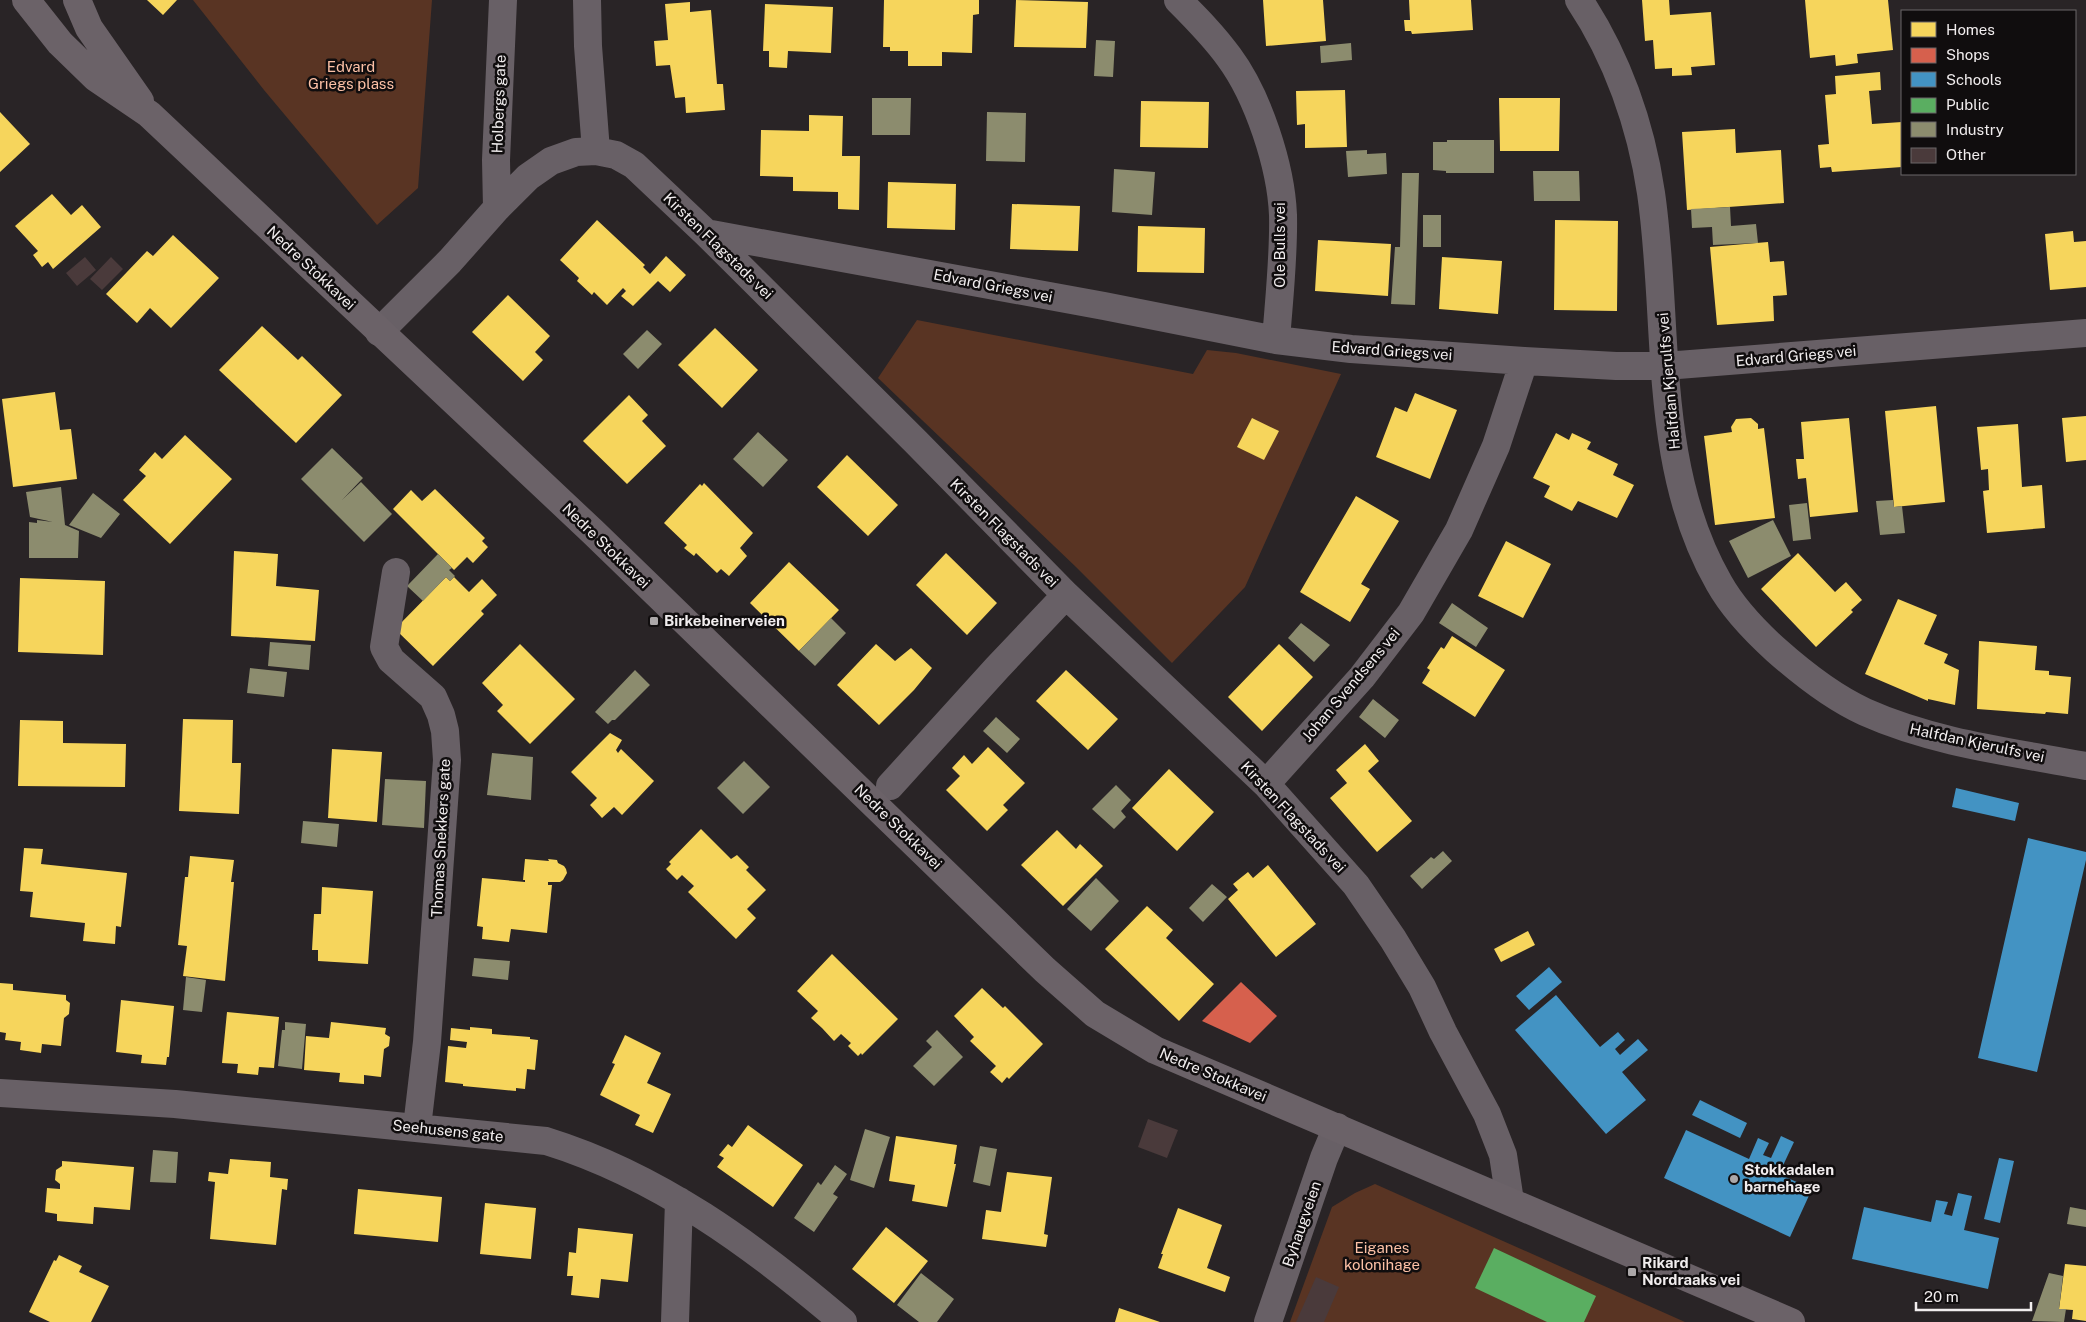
<svg xmlns="http://www.w3.org/2000/svg" width="2086" height="1322" viewBox="0 0 2086 1322" font-family="'Public Sans',sans-serif">
<style>
.green{fill:#593423}
.homes{fill:#f6d55c}
.shops{fill:#d6604d}
.schools{fill:#4393c3}
.public{fill:#5aae61}
.industry{fill:#8c8c6e}
.building{fill:#4a3a3b}
.lines{fill:none;stroke-linecap:round;stroke-linejoin:round}
.street{stroke:#686066;stroke-width:28}
.secondary{stroke:#6b6268;stroke-width:28}
.poi-dot{fill:#aba7a8;stroke:#100d0e;stroke-width:2}
.labels{text-anchor:middle;stroke-width:5;stroke-linejoin:round;paint-order:stroke}
.park-label{font-size:15px;fill:#fdc1a6;stroke:#100d0e}
.street-label{font-size:15px;fill:#f1edee;stroke:#100d0e}
.poi-label{font-size:15px;font-weight:bold;fill:#f1edee;stroke:#100d0e;text-anchor:start}
</style>
<rect width="100%" height="100%" fill="#292426"/>
<!-- green -->
<path class="green" d="M193,0h239l-14,188 -41,37 -113,-135z
M917,320l276,54 14,-24 29,3 105,21 -96,213 -73,76 -96,-96 -198,-189z
M1375,1184l310,138h-395l42,-115 23,-14z"/>
<!-- homes -->
<path class="homes" d="M147,0h30l-14,15z
M884,0h95v14l-6,1 -1,38 -30,-1v14h-34v-15h-18v-4h-7z
M1016,0l72,2 -2,46 -72,-1z
M1263,0h60l3,41 -60,5z
M1409,0h62l2,30 -61,4 -1,-3h-6l-1,-11h6z
M1642,0h27l1,15 41,-3 4,53 -24,2 1,8 -20,1v-8l-17,1 -2,-29 -8,1z
M1805,0h83l5,50 -36,4 1,9 -22,3 -1,-11 -25,3z
M690,2v10l21,-2 6,74h6l2,26 -39,3 -1,-16 -10,1 -5,-33 -14,1 -2,-25 14,-1 -3,-36z
M765,4l68,3 -2,46 -43,-2 -1,17 -18,-1v-16h-6z
M1880,72l1,18 -12,1 3,33 30,-2v45l-70,5 -1,-5 -11,1 -2,-23 11,-1 -4,-49 11,-1 -1,-18z
M1345,90l2,57 -42,1v-24l-8,1 -1,-34z
M1499,98h61l-1,53h-59z
M1141,101l68,1 -1,46 -68,-1z
M0,112l30,32 -30,28z
M809,115l34,1 -1,40h18l-1,54 -21,-1v-17l-45,-1v-14l-33,-1 1,-46 48,1z
M1735,129l1,24 45,-3 3,53 -97,7 -5,-78z
M888,182l68,2 -1,46 -68,-2z
M52,194l19,21 11,-10 19,22 -48,42 -5,-7 -6,5 -9,-12 5,-4 -23,-25z
M1012,204l68,2 -2,45 -68,-2z
M597,220l48,45 -2,2 7,7 16,-18 20,19 -16,17 -12,-11 -25,25 -12,-10 5,-5 -3,-3 -16,17 -13,-13 -2,3 -15,-14 2,-3 -19,-18z
M1555,220l63,1 -1,90 -63,-1z
M1138,226l67,2 -1,45 -67,-1z
M2073,231l1,11 12,-1v46l-36,3 -5,-56z
M173,235l46,43 -48,50 -21,-20 -13,15 -31,-29 41,-43 6,5z
M1318,240l73,4 -3,52 -73,-5z
M1768,242l2,20 14,-1 3,34 -14,1 1,25 -57,4 -7,-78z
M1442,257l60,4 -4,53 -59,-5z
M508,295l42,41 -15,16 8,8 -20,21 -51,-49z
M262,326l36,34 4,-4 40,39 -46,48 -77,-73z
M715,328l43,42 -36,38 -44,-43z
M55,392l5,38 11,-1 6,50 -64,8 -11,-88z
M1415,393l42,17 -27,69 -54,-22 19,-50 12,5z
M629,395l19,20 -6,6 24,25 -39,38 -44,-43z
M1936,406l9,96 -51,5 -9,-96z
M2086,416v44l-20,2 -4,-44z
M1252,418l27,13 -15,29 -27,-13z
M1751,418l7,6v5l6,-1 11,90 -60,7 -11,-89 28,-4 -1,-5 5,-8z
M1849,418l9,94 -48,5 -4,-39 -8,1 -2,-20h8l-3,-37z
M2018,424l4,63 20,-2 3,43 -58,5 -4,-42 6,-1 -1,-21 -7,1 -4,-43z
M1556,433l13,7 3,-7 19,9 -4,7 31,15 -5,11 21,10 -17,33 -39,-17 -6,10 -28,-14 6,-11 -17,-8z
M185,435l47,44 -62,65 -47,-44 23,-24 -7,-6 16,-18 7,7z
M847,455l51,50 -30,31 -51,-49z
M704,483l49,50 -13,15 7,8 -18,20 -8,-7 -4,4 -21,-20 -2,3 -10,-8 3,-3 -23,-22 36,-39 2,2z
M435,489l50,49 -3,3 6,6 -15,16 -6,-6 -13,13 -61,-61 18,-19 11,11z
M1356,496l43,25 -38,63 9,5 -20,33 -50,-30z
M1506,541l45,23 -28,54 -45,-22z
M234,551l44,3 -2,32 43,4 -4,51 -84,-5z
M946,553l51,50 -30,32 -51,-50z
M1798,553l37,39 11,-10 16,18 -11,10 2,2 -37,35 -55,-58z
M789,562l50,48 -40,41 -49,-48z
M446,577l4,4 4,-4 15,15 13,-13 15,16 -16,16 3,3 -51,52 -38,-37z
M20,578l85,3 -2,74 -85,-3z
M1898,599l39,16 -13,29 24,10 -4,9 15,7 -4,35 -27,-6v2l-63,-27z
M1452,636l53,34 -30,47 -53,-34 8,-13 -3,-2 14,-21 3,2z
M1979,641l58,5 -2,24 14,1v4l22,2 -3,37 -22,-2 -1,2 -68,-5z
M520,644l55,55 -45,45 -33,-33 6,-6 -21,-22z
M876,644l19,17 16,-13 21,20 -18,22 -35,35 -42,-40z
M1279,644l34,33 -51,54 -34,-34z
M1066,670l52,49 -30,31 -52,-49z
M183,719l50,1 -1,43h9l-2,51 -60,-3z
M20,720l43,1v22l63,1 -1,43 -107,-1z
M610,733l12,7 -6,10 2,3 3,-4 33,32 -32,34 -8,-8 -12,11 -12,-13 7,-7 -26,-26z
M1365,744l14,17 -11,10 44,50 -35,31 -47,-54 17,-15 -11,-13z
M988,747l37,36 -22,22 5,5 -21,21 -41,-41 14,-14 -8,-8 12,-13 8,9z
M332,749l50,3 -5,70 -49,-4z
M1169,769l45,43 -37,39 -45,-43z
M701,829l30,30 6,-4 12,12 -3,3 20,20 -19,19 9,9 -20,21 -48,-47 6,-6 -12,-11 -5,5 -11,-11 5,-5 -2,-2z
M1057,830l19,19 4,-5 23,22 -40,40 -42,-41z
M24,848l19,1 -2,15 86,9 -6,54 -5,-1 -1,18 -32,-3 2,-18 -55,-6 3,-25 -13,-1z
M190,856l44,4 -3,22h3l-9,99 -42,-5 4,-30 -9,-1 7,-68h3z
M525,859l24,2 -1,-2 9,1 1,3 6,3 2,3 1,4 -4,7 -3,2h-12v3h4l-5,48 -36,-4 -2,13 -27,-3 1,-12 -6,-1 5,-48 43,4v-2h-2z
M1268,865l48,59 -40,33 -48,-58 10,-9 -5,-6 15,-12 5,6z
M322,887l51,4 -5,73 -50,-3v-11h-6l2,-36h7z
M1147,906l26,24 -7,8 48,46 -35,37 -74,-72z
M1528,931l7,14 -34,17 -7,-13z
M832,954l66,65 -36,36 -1,-2 -3,3 -10,-10 3,-3 -10,-9 -7,7 -12,-13 -11,-10 7,-7 -21,-20z
M0,983l13,1v6l53,5v5l4,3 -1,11 -5,4 -3,28 -19,-2 -1,9 -21,-3 1,-8 -16,-2 1,-7 -6,-1z
M982,988l21,20 2,-2 38,38 -34,35 -2,-2 -5,6 -12,-11 6,-6 -26,-25 4,-4 -20,-21z
M121,1000l53,6 -5,51h-2l-1,8 -25,-2 1,-8 -26,-3z
M227,1012l52,5 -5,51 -15,-1 -1,8 -21,-2 1,-9 -16,-1z
M331,1022l55,6 -1,6 5,3 -1,9 -5,3 -3,28 -17,-2v9l-25,-2 1,-9 -36,-3 2,-34 23,2z
M470,1027l22,2v5l38,3v2l8,1 -3,30 -8,-1 -2,20 -9,-1v3l-53,-5v-2l-18,-2 3,-36 18,2 1,-6 -17,-2 1,-12 19,2z
M625,1035l36,18 -14,30 24,11 -18,39 -18,-8 5,-10 -40,-20 15,-31 -3,-1z
M748,1125l55,40 -30,42 -56,-40 7,-9 -5,-3 9,-11 4,3z
M896,1136l61,9 -3,19h2l-9,43 -35,-6 3,-16 -26,-4z
M230,1159l41,3 -1,15 18,2 -1,11 -5,-1 -6,56 -66,-6 5,-57 -7,-1 1,-9 19,2z
M62,1161l72,6 -4,43 -36,-3 -1,17 -36,-3v-7l-12,-2 2,-24 13,1v-5l-5,-4 1,-10 6,-4z
M1007,1172l45,5 -8,57 4,1 -2,12 -64,-8 4,-29 15,2z
M358,1189l84,8 -4,45 -84,-8z
M485,1203l51,5 -5,51 -51,-5z
M1178,1208l44,17 -15,43 23,9 -5,15 -67,-24 5,-14h-2z
M886,1227l42,34 -34,42 -42,-34z
M578,1228l55,6 -5,48 -27,-3 -2,19 -28,-3 2,-19h-6l2,-24 7,1z
M59,1255l23,11 -3,6 30,14 -18,36h-41l-21,-10 25,-52 2,1z
M2065,1264l21,2v55l-14,-2 1,-9 -14,-1z
M1119,1308l41,14h-45z"/>
<!-- shops -->
<path class="shops" d="M1241,982l36,34 -27,27 -48,-22z"/>
<!-- schools -->
<path class="schools" d="M1956,788l63,15 -4,18 -63,-14z
M2028,838l58,14v8l-49,212 -59,-14z
M1549,967l13,15 -33,28 -13,-14z
M1556,995l44,52 18,-15 7,8 -10,9 5,6 18,-16 10,11 -26,22 24,28 -40,34 -91,-104z
M1700,1100l47,23 -7,15 -48,-23z
M1686,1130l63,29 9,-21 11,5 -6,12 8,3 10,-22 13,6 -15,32 33,15 -22,48 -126,-59z
M1999,1158l15,3 -14,62 -16,-4z
M1958,1193l14,3 -8,34 35,8 -11,51 -136,-30 12,-52 67,15 5,-22 12,2 -4,12 8,2z"/>
<!-- public -->
<path class="public" d="M1494,1248l102,48 -12,26h-37l-72,-34z"/>
<!-- industry -->
<path class="industry" d="M1096,40l19,1 -2,36 -19,-1z
M1351,43l1,17 -31,3 -1,-17z
M872,98h39l-1,37h-38z
M987,112l39,1 -1,49 -39,-1z
M1447,140h47v33h-48v-2l-13,-1v-28h14z
M1367,150v4l19,-1 1,21 -39,3 -2,-26z
M1114,169l41,3 -3,43 -40,-3z
M1533,171h46l1,30h-46z
M1402,173h17l-4,132 -24,-1 4,-57h5z
M1730,207l1,19 25,-2 2,19 -45,2 -1,-18 -20,1 -1,-19z
M1423,215h18v32h-18z
M647,330l15,14 -24,25 -15,-15z
M758,432l30,28 -25,27 -30,-28z
M332,448l31,30 -21,22 19,-18 31,32 -28,28 -63,-63z
M61,487l4,38 14,6 -1,27h-49v-36l8,1v-3l16,2 -23,-5 -4,-25z
M93,493l27,21 -19,24 -32,-13z
M1893,500l1,7 8,-1 3,27 -25,2 -4,-34z
M1807,503l4,36 -18,2 -4,-36z
M1773,520l18,36 -43,22 -19,-37z
M438,554l14,14 -3,2 6,6 -5,5 -4,-4 -23,24 -16,-15z
M1452,603l36,25 -12,19 -37,-24z
M831,618l15,15 -31,33 -16,-15z
M1301,623l29,22 -16,17 -26,-24z
M270,642l41,3 -2,25 -41,-4z
M250,668l37,4 -3,25 -37,-4z
M635,670l15,15 -35,35h-3l-4,4 -13,-12z
M1373,699l26,21 -14,18 -26,-21z
M996,717l24,22 -13,14 -24,-22z
M492,753l41,4 -2,43 -44,-5z
M744,761l26,26 -27,27 -26,-26z
M385,779l41,2 -2,47 -42,-3z
M1116,785l15,15 -10,11 5,6 -12,12 -22,-20z
M303,821l36,3 -2,23 -36,-4z
M1443,851l9,10 -30,28 -12,-13 21,-19 3,2z
M1096,878l23,23 -28,30 -24,-22z
M1212,884l15,13 -24,25 -14,-14z
M474,958l36,3 -2,19 -36,-4z
M186,977l20,3 -4,32 -19,-2z
M285,1022l21,2 -4,45 -24,-3 4,-36h3z
M937,1030l26,27 -29,29 -21,-20 19,-19 -6,-6z
M865,1129l25,8 -16,51 -24,-8z
M980,1146l17,3 -7,37 -17,-4z
M153,1150l25,2 -2,31 -26,-1z
M835,1165l12,9 -14,20 5,3 -24,35 -20,-14 24,-36 3,3z
M2070,1207l16,3v17l-19,-3z
M921,1273l33,26 -17,23h-18l-22,-17z
M2049,1273l14,3 -4,33h7l-2,13 -32,-1z"/>
<!-- building -->
<path class="building" d="M85,257l11,13 -19,16 -11,-13z
M111,257l12,12 -21,21 -12,-11z
M1148,1119l30,11 -11,28 -29,-11z
M1316,1277l23,10 -15,35h-28z"/>
<g class="lines">
<!-- street -->
<path class="street" d="M587,0l1,46 8,105
M1178,0c18,18 36,36 51,57 29,39 52,109 54,158 1,41 -4,84 -7,125
M1579,0c38,57 62,125 72,193 19,130 0,272 68,390 14,25 36,48 57,67 27,24 56,47 89,62 69,31 147,40 221,54
M497,208l-1,-48 7,-160
M706,233l398,73 172,34 75,9 173,12 92,5h49l421,-33
M379,332l71,-71 47,-53 31,-31 23,-16 25,-9 20,-1 20,4 18,10 72,68 210,209 150,153 200,189 90,101 37,54 29,48 21,45 44,82 16,41 7,46
M396,572l-12,75 7,13 42,37 8,18 4,16 2,29 -20,282 -10,85
M1266,784l96,-107 49,-64 48,-83 37,-84 28,-85
M890,786l107,-118 69,-73
M0,1093l175,11 371,37c113,35 208,105 297,181
M675,1322l4,-121
M1268,1322l56,-164 13,-31"/>
<!-- secondary -->
<path class="secondary" d="M26,0l34,43 36,35 53,36 444,418 452,438 50,44 60,36 636,272
M77,0l12,28 51,73"/>
</g>
<!-- markers -->
<g class="poi-dot">
<rect x="649" y="616" width="10" height="10" rx="2.5"/>
<circle cx="1734" cy="1179" r="5"/>
<rect x="1627" y="1267" width="10" height="10" rx="2.5"/>
</g>
<g class="labels">
<!-- park labels -->
<g class="park-label">
<text x="351" y="72">Edvard<tspan x="351" dy="17">Griegs plass</tspan></text>
<text x="1382" y="1253">Eiganes<tspan x="1382" dy="17">kolonihage</tspan></text>
</g>
<!-- street labels -->
<g class="street-label">
<text transform="translate(499 104) rotate(-88)" y="5">Holbergs gate</text>
<text transform="translate(1280 245) rotate(-90)" y="5">Ole Bulls vei</text>
<text transform="translate(718 246) rotate(44)" y="5">Kirsten Flagstads vei</text>
<text transform="translate(311 268) rotate(43)" y="5">Nedre Stokkavei</text>
<text transform="translate(993 286) rotate(11)" y="5">Edvard Griegs vei</text>
<text transform="translate(1392 351) rotate(4)" y="5">Edvard Griegs vei</text>
<text transform="translate(1796 356) rotate(-5)" y="5">Edvard Griegs vei</text>
<text transform="translate(1669 381) rotate(-95)" y="5">Halfdan Kjerulfs vei</text>
<text transform="translate(1004 533) rotate(45)" y="5">Kirsten Flagstads vei</text>
<text transform="translate(606 546) rotate(44)" y="5">Nedre Stokkavei</text>
<text transform="translate(1351 685) rotate(-50)" y="5">Johan Svendsens vei</text>
<text transform="translate(1977 743) rotate(12)" y="5">Halfdan Kjerulfs vei</text>
<text transform="translate(1293 817) rotate(47)" y="5">Kirsten Flagstads vei</text>
<text transform="translate(898 827) rotate(44)" y="5">Nedre Stokkavei</text>
<text transform="translate(441 838) rotate(-87)" y="5">Thomas Snekkers gate</text>
<text transform="translate(1213 1075) rotate(23)" y="5">Nedre Stokkavei</text>
<text transform="translate(448 1131) rotate(6)" y="5">Seehusens gate</text>
<text transform="translate(1302 1224) rotate(-71)" y="5">Byhaugveien</text>
</g>
<!-- poi labels -->
<g class="poi-label">
<text x="664" y="626">Birkebeinerveien</text>
<text x="1744" y="1175">Stokkadalen<tspan x="1744" dy="17">barnehage</tspan></text>
<text x="1642" y="1268">Rikard<tspan x="1642" dy="17">Nordraaks vei</tspan></text>
</g>
</g>
<!-- legend -->
<rect x="1901" y="10" width="175" height="165" fill="#100d0e" stroke="#6a6768"/>
<rect x="1911" y="22" width="25" height="15" fill="#f6d55c" stroke="#6a6768"/>
<text x="1946" y="35" font-size="15" fill="#f1edee">Homes</text>
<rect x="1911" y="48" width="25" height="15" fill="#d6604d" stroke="#6a6768"/>
<text x="1946" y="60" font-size="15" fill="#f1edee">Shops</text>
<rect x="1911" y="72" width="25" height="15" fill="#4393c3" stroke="#6a6768"/>
<text x="1946" y="85" font-size="15" fill="#f1edee">Schools</text>
<rect x="1911" y="98" width="25" height="15" fill="#5aae61" stroke="#6a6768"/>
<text x="1946" y="110" font-size="15" fill="#f1edee">Public</text>
<rect x="1911" y="122" width="25" height="15" fill="#8c8c6e" stroke="#6a6768"/>
<text x="1946" y="135" font-size="15" fill="#f1edee">Industry</text>
<rect x="1911" y="148" width="25" height="15" fill="#4a3a3b" stroke="#6a6768"/>
<text x="1946" y="160" font-size="15" fill="#f1edee">Other</text>
<!-- scale -->
<path d="M1916 1302v8h115v-8" fill="none" stroke="#f1edee" stroke-width="2.5"/>
<text x="1924" y="1302" font-size="15" fill="#f1edee" stroke="#100d0e" stroke-width="4" paint-order="stroke">20 m</text>
</svg>
